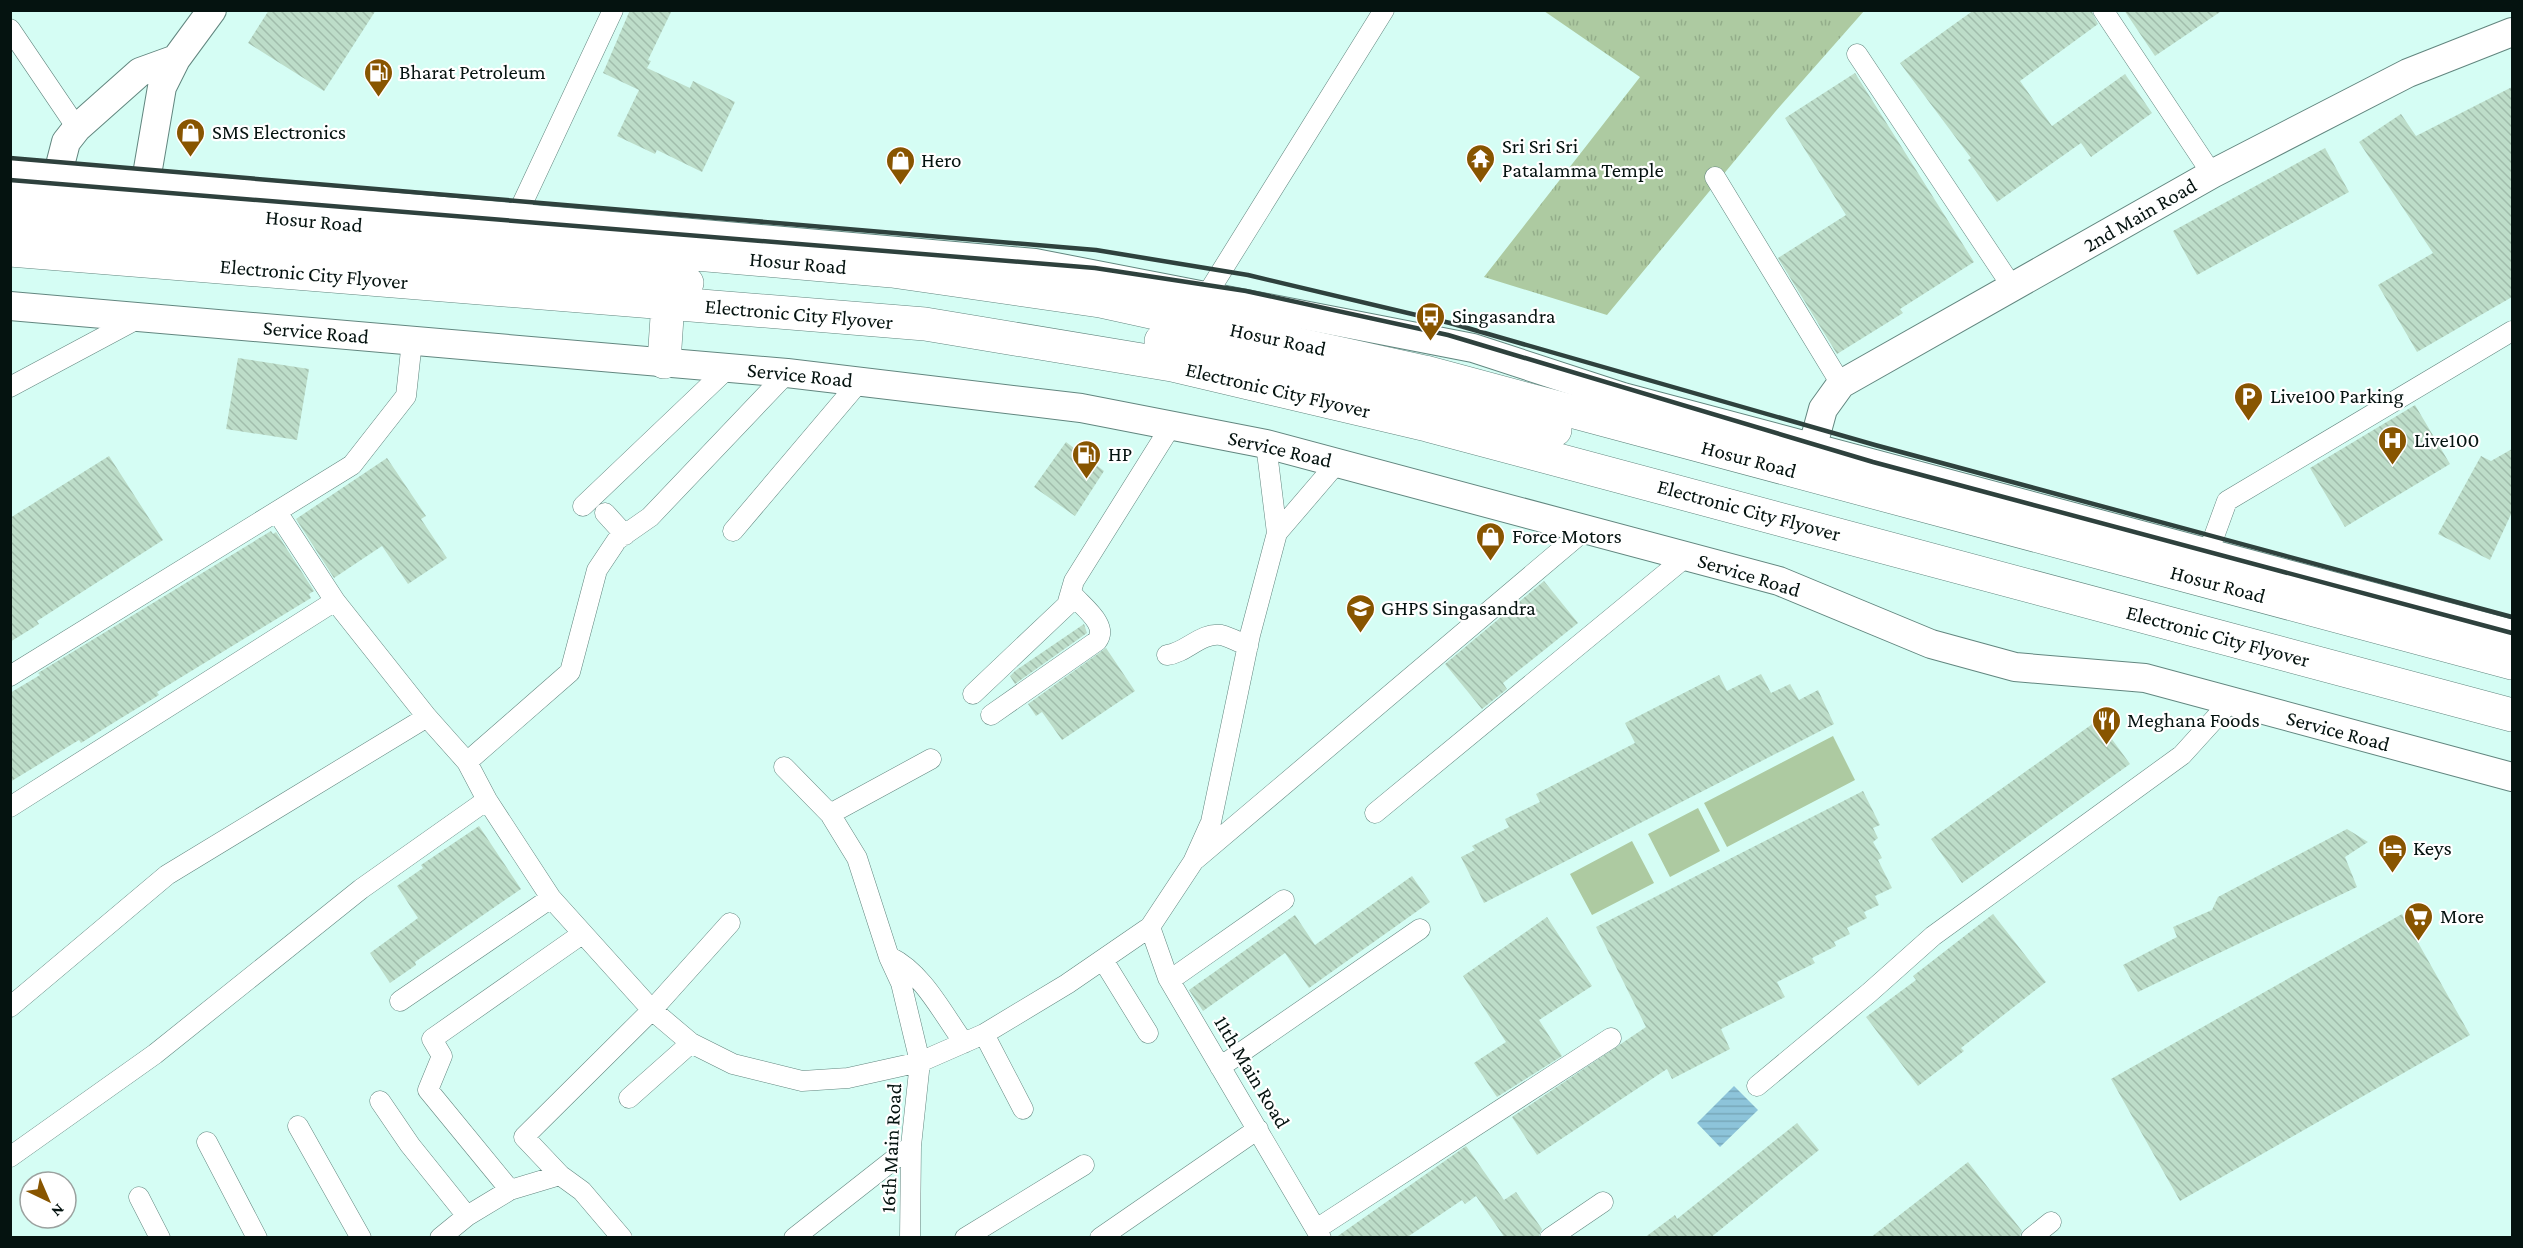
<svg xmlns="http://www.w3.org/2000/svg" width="2523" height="1248" viewBox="0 0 2523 1248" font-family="'Crimson Pro',serif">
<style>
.grass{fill:url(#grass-tufts)}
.green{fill:#adcaa1}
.water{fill:url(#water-rules)}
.building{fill:url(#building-back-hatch)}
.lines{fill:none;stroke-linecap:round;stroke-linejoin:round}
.street-casing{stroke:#62867f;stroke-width:21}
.secondary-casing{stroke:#62867f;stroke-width:30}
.highway-casing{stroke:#62867f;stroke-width:34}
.street{stroke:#fff;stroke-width:20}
.secondary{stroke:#fff;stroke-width:28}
.highway{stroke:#fff;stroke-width:33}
.rail{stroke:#2e413d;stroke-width:4.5}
.labels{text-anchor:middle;stroke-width:4.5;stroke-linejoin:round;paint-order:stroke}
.poi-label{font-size:21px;fill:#051310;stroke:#fff;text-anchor:start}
.street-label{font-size:21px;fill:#051310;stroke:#fff}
</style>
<defs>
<pattern id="grass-tufts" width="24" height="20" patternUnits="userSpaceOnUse" patternTransform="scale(1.5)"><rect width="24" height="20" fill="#adcaa1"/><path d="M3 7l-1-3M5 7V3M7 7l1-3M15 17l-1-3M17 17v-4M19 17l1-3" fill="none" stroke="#93ad8a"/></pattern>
<pattern id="water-rules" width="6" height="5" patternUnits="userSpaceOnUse" patternTransform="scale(1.5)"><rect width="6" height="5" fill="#8dc4da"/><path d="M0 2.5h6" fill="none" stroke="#78a8ba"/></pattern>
<pattern id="building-back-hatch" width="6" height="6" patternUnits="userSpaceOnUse" patternTransform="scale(1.5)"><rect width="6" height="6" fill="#bdddc9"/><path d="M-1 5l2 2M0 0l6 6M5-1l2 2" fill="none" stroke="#a1bdac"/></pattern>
</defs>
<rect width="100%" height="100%" fill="#d5fdf4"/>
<!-- grass -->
<path class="grass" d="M1544,11h320l-89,101 -168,203 -123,-38 156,-200z"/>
<!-- green -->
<path class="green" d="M1833,736l22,44 -128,67 -23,-44z
M1698,808l22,43 -50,26 -22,-43z
M1632,841l22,42 -62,32 -22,-41z"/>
<!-- water -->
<path class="water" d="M1734,1086l24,24 -38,37 -23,-24z"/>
<!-- building -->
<path class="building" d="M269,10h107l-52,81 -76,-48z
M630,10h42l-24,50 3,1 -4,7 43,20 3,-7 42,21 -33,70 -45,-22 -2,4 -38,-18 22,-46 -36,-17z
M1974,10h117l7,14 -78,57 32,45 73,-52 27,39 -61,44 -10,-14 -84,59 -29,-42 3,-2 -71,-95z
M2124,10h99l-68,46z
M1855,73l119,189 -74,47 3,4 -66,41 -59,-96 68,-43 -61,-97z
M2512,87v210l-95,55 -39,-67 55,-32 -74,-111 42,-28 15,22z
M2325,148l24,44 -152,83 -24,-44z
M238,358l71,11 -12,71 -71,-11z
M2415,405l35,59 -105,63 -35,-59z
M1066,442l38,29 -29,45 -41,-29z
M2512,449v63l-22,48 -52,-26 43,-78 10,5z
M109,456l54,84 -126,81 2,3 -29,18v-124z
M387,458l39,58 -5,3 26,39 -39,26 -26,-38 -48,32 -38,-59z
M271,531l2,3 3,-2 38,59 -5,3 2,4 -154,94 2,3 -41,25 -37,23 -2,-3 -69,42v-89l30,-18 -2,-2z
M1544,581l34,42 -75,60 4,6 -25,20 -37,-45z
M1084,624l3,9 -72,51 -5,-8 5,-5z
M1106,648l29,43 -73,49 -20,-28 -6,4 -8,-12z
M1761,674l10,19 19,-9 9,16 19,-10 16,34 -350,179 -23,-46 14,-7 -3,-4 37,-19 -4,-8 35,-17 -4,-8 99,-51 -10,-20 94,-48 8,16z
M2098,720l32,44 -168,119 -31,-44z
M1863,791l17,34 -7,3 5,10 -5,4 9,16 -4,2 14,28 -17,8 4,9 -15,7 3,6 -20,10 3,6 -16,8 2,4 -24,12 3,5 -38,19 8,15 -64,32 9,20 -58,30 -5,-10 -130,86 -25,-38 134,-90 -50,-100z
M479,826l42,63 -106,73 1,3 -26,18 -20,-30 48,-35 -21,-32 26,-18 -2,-3z
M2347,829l21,13 -23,15 12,30 -219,105 -15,-27 54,-28 -4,-10 39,-17 6,-13z
M1412,876l18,26 -121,86 -24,-35 -82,58 -14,-21 106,-75 20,30z
M1993,914l53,68 -85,66 3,3 -46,35 -52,-69 50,-37 -3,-4z
M2402,914l68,121 -290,166 -69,-122z
M1547,917l45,69 -53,34 23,36 -65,41 -23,-34 32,-21 -43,-66z
M1797,1123l22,27 -109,88h-66l31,-23 2,4z
M1466,1146l38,54 12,-8 26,37 -4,9h-33l-29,-42 -11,8 -3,-4 -56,38h-71z
M1968,1162l54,69 -3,7h-149z"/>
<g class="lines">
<defs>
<path id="street" d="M2103,10l109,164
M10,29l67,99
M1857,54l156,234
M1715,177l126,207
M516,217l97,-207
M1206,296l178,-286
M10,387l131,-70
M583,506l145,-138
M277,512l58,89 92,116 40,45 20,38 64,98 101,112 39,33 42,21 69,17 46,-3 72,-16 64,-28 83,-50 83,-57 43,-65 18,-40 39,-187 27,-102 -11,-89
M605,513l20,22
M733,531l127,-150
M1277,533l60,-70
M2208,553l19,-52 285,-170
M1167,655c19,-2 34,-23 54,-20 9,2 19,8 27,11
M10,676l342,-211 54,-69 6,-55
M973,694l94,-89 7,-24 97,-155
M991,715l106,-74c12,-16 -14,-34 -25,-47
M467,762l103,-90 27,-102 20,-30 33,-23 137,-144
M784,767l46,47 27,44 32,99 12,26 19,79 -9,84 -1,92
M10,807l325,-206
M1375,813l312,-257
M830,814l101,-55
M1196,859l390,-330
M1150,927l18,51 153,260
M890,957c33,16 53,57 74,86
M1103,960l45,73
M1170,980l114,-80
M400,1001l151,-103
M10,1007l157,-132 260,-158
M984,1034l39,75
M1220,1067l200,-138
M1757,1086l112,-93 64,-57 249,-181 48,-53
M629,1098l62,-55
M380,1101l30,44 57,71
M298,1126l63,112
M207,1142l50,96
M10,1157l145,-103 206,-165 126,-89
M560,1175l22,16 40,47
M510,1190l-82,-100 14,-34 -10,-17 150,-105
M139,1197l21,41
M1318,1228l293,-190
M440,1238l27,-22 43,-26 50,-15 -36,-38 128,-127 78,-87
M794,1238l117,-92
M965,1238l119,-73
M1100,1238l158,-109
M1550,1238l53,-36
M2031,1238l20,-16"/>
<path id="secondary" d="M10,173l1025,90 438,85 150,49 889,237
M57,177l9,-35 11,-14 63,-56 36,-13
M142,204l20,-117 14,-28 36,-49
M10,306l777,67 294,35 185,36 513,137 152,63 84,23 130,11 367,99
M1812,449l11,-40 18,-25 371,-210 196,-101 104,-41"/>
<path id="highway" d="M10,195l882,76 208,30 325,71 1087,291
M10,224l317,24 360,35
M10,250l915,74 247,41 255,60 1085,290
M1161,341l106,18 288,71
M664,362l3,-45"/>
</defs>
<!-- street casing -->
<use href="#street" class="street-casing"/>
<!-- secondary casing -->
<use href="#secondary" class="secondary-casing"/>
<!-- highway casing -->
<use href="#highway" class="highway-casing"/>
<!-- street -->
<use href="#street" class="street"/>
<!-- secondary -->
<use href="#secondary" class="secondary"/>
<!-- highway -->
<use href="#highway" class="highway"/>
<!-- rail -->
<path class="rail" d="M10,158l1086,92 152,25 202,48 425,122 637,172
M10,180l1085,88 151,23 202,44 425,127 639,171"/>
</g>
<!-- icons -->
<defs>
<symbol id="fuel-pin" viewBox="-11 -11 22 30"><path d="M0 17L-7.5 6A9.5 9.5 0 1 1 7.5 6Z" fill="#850" stroke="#fff"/><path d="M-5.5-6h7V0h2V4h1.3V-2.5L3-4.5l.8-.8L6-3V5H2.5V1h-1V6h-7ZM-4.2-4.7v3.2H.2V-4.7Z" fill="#fff"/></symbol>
<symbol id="shop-pin" viewBox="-11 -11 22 30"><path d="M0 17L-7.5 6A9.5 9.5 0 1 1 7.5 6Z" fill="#850" stroke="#fff"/><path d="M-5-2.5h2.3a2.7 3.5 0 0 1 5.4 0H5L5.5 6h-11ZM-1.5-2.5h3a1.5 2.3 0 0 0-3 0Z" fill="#fff"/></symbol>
<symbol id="temple-pin" viewBox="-11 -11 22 30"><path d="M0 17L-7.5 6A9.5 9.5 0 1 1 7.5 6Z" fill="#850" stroke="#fff"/><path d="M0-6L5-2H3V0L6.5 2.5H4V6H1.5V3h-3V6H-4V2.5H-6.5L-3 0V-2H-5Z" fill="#fff"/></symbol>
<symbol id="bus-pin" viewBox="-11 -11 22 30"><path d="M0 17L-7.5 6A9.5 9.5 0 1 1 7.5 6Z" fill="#850" stroke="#fff"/><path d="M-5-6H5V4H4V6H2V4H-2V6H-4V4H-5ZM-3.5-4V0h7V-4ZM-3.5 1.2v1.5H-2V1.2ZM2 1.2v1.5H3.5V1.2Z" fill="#fff"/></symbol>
<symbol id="parking-pin" viewBox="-11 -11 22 30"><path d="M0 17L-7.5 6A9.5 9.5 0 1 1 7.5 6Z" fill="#850" stroke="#fff"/><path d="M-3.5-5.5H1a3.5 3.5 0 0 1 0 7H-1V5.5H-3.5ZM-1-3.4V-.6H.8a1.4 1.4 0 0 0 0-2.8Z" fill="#fff"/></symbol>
<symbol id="hospital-pin" viewBox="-11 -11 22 30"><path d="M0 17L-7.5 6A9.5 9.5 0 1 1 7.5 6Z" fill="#850" stroke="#fff"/><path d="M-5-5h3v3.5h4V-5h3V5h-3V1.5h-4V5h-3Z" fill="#fff"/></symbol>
<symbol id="school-pin" viewBox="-11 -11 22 30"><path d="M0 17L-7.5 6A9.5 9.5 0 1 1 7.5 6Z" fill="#850" stroke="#fff"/><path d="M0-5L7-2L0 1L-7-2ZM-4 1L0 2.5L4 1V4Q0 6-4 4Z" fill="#fff"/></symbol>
<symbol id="restaurant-pin" viewBox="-11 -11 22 30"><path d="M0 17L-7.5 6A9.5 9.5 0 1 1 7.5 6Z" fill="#850" stroke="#fff"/><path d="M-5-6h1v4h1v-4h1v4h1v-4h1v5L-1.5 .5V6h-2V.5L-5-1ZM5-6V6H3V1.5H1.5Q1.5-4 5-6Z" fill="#fff"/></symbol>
<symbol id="hotel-pin" viewBox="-11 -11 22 30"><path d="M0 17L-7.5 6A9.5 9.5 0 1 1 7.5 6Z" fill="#850" stroke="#fff"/><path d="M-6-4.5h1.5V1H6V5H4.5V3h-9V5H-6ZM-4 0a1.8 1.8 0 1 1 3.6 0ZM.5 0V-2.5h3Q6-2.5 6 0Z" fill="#fff"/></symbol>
<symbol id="supermarket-pin" viewBox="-11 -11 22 30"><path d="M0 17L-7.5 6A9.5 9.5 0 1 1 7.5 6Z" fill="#850" stroke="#fff"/><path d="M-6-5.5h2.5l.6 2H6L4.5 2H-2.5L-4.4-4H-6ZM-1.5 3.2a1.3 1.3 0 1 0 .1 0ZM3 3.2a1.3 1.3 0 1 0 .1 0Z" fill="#fff"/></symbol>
</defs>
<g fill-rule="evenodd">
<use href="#fuel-pin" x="362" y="56" width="33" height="45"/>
<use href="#shop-pin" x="174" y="116" width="33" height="45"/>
<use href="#temple-pin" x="1464" y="142" width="33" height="45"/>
<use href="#shop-pin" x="884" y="144" width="33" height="45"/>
<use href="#bus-pin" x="1414" y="300" width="33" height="45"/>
<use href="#parking-pin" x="2232" y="380" width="33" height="45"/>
<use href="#hospital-pin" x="2376" y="424" width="33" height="45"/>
<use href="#fuel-pin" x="1070" y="438" width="33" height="45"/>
<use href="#shop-pin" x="1474" y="520" width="33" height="45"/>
<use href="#school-pin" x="1344" y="592" width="33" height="45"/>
<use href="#restaurant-pin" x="2090" y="704" width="33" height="45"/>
<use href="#hotel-pin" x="2376" y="832" width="33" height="45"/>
<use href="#supermarket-pin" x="2402" y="900" width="33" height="45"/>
</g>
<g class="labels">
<!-- poi labels -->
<g class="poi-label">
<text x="399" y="79">Bharat Petroleum</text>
<text x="212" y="139">SMS Electronics</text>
<text x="1502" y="153">Sri Sri Sri<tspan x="1502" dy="24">Patalamma Temple</tspan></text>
<text x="921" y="167">Hero</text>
<text x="1452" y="323">Singasandra</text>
<text x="2270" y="403">Live100 Parking</text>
<text x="2414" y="447">Live100</text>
<text x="1108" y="461">HP</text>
<text x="1512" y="543">Force Motors</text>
<text x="1381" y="615">GHPS Singasandra</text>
<text x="2127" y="727">Meghana Foods</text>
<text x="2413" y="855">Keys</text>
<text x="2440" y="923">More</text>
</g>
<!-- street labels -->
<g class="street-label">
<text transform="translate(2140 215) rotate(-30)" y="7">2nd Main Road</text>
<text transform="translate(314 221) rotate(5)" y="7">Hosur Road</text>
<text transform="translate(798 263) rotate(5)" y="7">Hosur Road</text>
<text transform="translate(314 274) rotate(5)" y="7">Electronic City Flyover</text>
<text transform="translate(799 314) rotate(5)" y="7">Electronic City Flyover</text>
<text transform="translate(316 332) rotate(5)" y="7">Service Road</text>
<text transform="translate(1278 339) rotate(12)" y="7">Hosur Road</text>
<text transform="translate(800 375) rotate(6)" y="7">Service Road</text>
<text transform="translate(1278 390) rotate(13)" y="7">Electronic City Flyover</text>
<text transform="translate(1280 449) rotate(13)" y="7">Service Road</text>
<text transform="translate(1749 459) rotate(15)" y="7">Hosur Road</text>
<text transform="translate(1749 510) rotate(15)" y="7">Electronic City Flyover</text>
<text transform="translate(1749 575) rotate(17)" y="7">Service Road</text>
<text transform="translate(2218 584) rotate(15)" y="7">Hosur Road</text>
<text transform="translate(2218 636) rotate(15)" y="7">Electronic City Flyover</text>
<text transform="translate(2338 731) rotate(15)" y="7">Service Road</text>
<text transform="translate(1252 1072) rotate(59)" y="7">11th Main Road</text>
<text transform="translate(891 1148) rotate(-87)" y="7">16th Main Road</text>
</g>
</g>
<!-- border -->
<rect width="2523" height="1248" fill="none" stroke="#051310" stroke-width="24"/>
<!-- north arrow -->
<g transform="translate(48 1200) rotate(136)"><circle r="28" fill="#ffffff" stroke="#9ba19f" stroke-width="1.5"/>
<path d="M0-4.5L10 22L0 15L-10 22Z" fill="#885500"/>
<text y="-9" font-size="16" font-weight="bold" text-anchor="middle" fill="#051310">N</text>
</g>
</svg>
